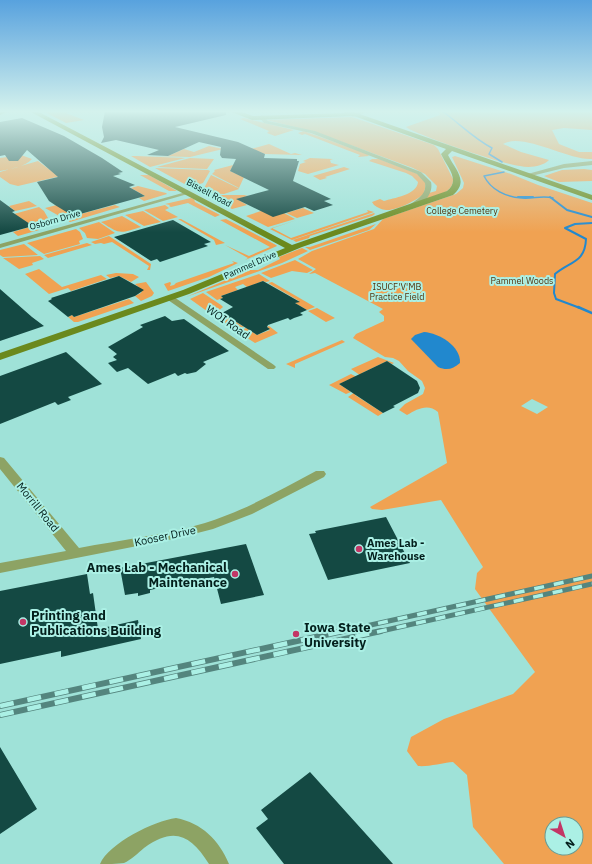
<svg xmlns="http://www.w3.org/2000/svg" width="592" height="864" viewBox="0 0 592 864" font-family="'IBM Plex Sans',sans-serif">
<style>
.green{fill:#f0a252;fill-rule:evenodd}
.water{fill:#2188ce}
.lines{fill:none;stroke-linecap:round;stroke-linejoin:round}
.stream-far2{stroke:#2188ce;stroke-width:1.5}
.stream-far1{stroke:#2188ce;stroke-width:2}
.stream{stroke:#2188ce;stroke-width:2.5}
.building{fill:#144943}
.street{fill:#8da364;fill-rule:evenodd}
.secondary{fill:#6b891d;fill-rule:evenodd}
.rail-far1-casing{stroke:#54857e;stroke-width:5}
.rail-casing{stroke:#54857e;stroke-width:6}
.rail-far1{stroke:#abf0e5;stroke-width:3.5;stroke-dasharray:10;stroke-linecap:butt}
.rail{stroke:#abf0e5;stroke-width:4.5;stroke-dasharray:14;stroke-linecap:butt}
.poi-dot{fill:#c33666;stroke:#abf0e5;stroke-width:1.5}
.labels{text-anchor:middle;stroke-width:4;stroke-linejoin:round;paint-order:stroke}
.far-street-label{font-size:9px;fill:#031f1c;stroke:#abf0e5}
.far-park-label{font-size:9px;fill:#53330f;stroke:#abf0e5}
.street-label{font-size:11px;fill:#031f1c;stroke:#abf0e5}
.poi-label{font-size:11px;font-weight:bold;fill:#031f1c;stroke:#abf0e5;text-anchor:start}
.near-poi-label{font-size:13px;font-weight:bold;fill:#031f1c;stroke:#abf0e5;text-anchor:start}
</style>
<rect width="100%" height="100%" fill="#9fe2d8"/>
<!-- green -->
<path class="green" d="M43,111h24l2,1 -3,1 18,7 -18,3z
M438,111h154v19l-28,-2 -12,2 7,14 20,8h13v7c-23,2 -69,-27 -89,-15l18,8 28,8c-7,7 -20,8 -29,6 -15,-1 -106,-32 -114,-39l34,-12z
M352,117l82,28 4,4 15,30c1,14 -17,17 -28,21l4,-7 7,-2 1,-5 -12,-12 -12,-6 -98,-36 -49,-12z
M244,118l50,12 -19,6 -8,-3 2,-2 -29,-12z
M304,131l63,23 2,2 -11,1 2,-2 -55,-21 -3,1 -4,-2z
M269,144l22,10 4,-1 7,2 -37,-1 -14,-5z
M209,146l14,3 -33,8 -35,-1h13l16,-7 10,3z
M21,155l11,4c-7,8 -22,10 -32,12v-13z
M131,156h5l49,2 -35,9z
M455,156l56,18 27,11 54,18v661h-88l-31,-37 -6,-52 -14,-13c-11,1 -25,5 -35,4l-11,-15 4,-14 33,-18 69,-25 22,-22 -60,-83 2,-16 6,-6 -42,-67 -59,10 -10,-1 -2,-2 77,-44 -9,-51c-10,-9 -21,-3 -31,3l-8,-5 6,-6 18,-10 2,-6 -3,-7 -14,-10 -9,-10 -6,-3 -8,-1 -32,-19 3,-4 28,-13v-5l-5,-4 4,-3 -68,-36 -6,1 7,-5 -18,-10 14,-8 62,-22 9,-10 73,-25 7,-6 1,-5 -12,-26zM532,399l16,8 -11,7 -16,-8zM552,824h24v24h-24z
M190,158l24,1 -7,10 -50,-2z
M310,158l23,1 -3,1 1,3 8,2 -31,9 -10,-3 2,-7 6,-2 -3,-1z
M372,159h7l39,15 8,9 -2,11c-7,6 -28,17 -38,16 -4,0 -9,-3 -12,-5l-2,-3 8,-3 4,2c9,-3 33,-6 34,-19l-6,-6 -6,-3 -37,-12z
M38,161l12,9 5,-1 10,6 -47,11 -8,-2 -10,-7v-5z
M233,165l-3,6 14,6 -5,11 -27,-14 3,-3 -1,-1z
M344,167l6,2 -25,8 2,1 -7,2 -7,-4z
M155,168l53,2 2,1 -7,12 -13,4z
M584,169l8,1v11l-33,1 -15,-6 18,-6z
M140,175h9l28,16h-8z
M211,175l27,13 1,1 -15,5 -20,-1 -2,-1z
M138,186l28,7 1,1 -23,7 -5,-3 6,-2 -14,-8z
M205,195h39l4,1 -11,3 10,6 -15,4 -9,-5 5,-2 -2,-3h-13z
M191,198l3,1 1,3 25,13 -5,2 -27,-14 -17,4 -2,-1 1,-1 -5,-1z
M29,201l8,5 -26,6 4,-1 -6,-5z
M57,205l16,11 42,-11 5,2 -50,15 -25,-14z
M165,205l4,3 -4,2 13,7 -15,4 -19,-11z
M39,207l5,4 4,7 -9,12 -21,6 -5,-4 20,-6 -19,-12z
M303,208l11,5 -17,5 -11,-5z
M367,210l7,2 -82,28 -22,-11 27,-9 -25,8 19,10 77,-26z
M143,211l18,11 -17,4 -19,-11z
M261,211l23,2 11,6 -27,8 -22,-11z
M374,213l1,1 -3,2 -62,20 -1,2 -13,4 -3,-2z
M122,216l19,11c-22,7 -21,7 -40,-5z
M178,219h3l44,24 -9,2 -2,-5z
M226,219l50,26 1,1 -32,14 3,-2 -23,-13 24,11 21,-9 -50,-27z
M99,222l16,11 -17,6 -11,-1 -2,-5 -6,-5z
M376,224l-7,6 -59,20 -5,-3h5z
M76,229l4,3 3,7 -4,2 1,3 -36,10 -17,-11z
M109,236l42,28 -1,6h-3l2,-4 -37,-24 -8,2 -3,-1 -6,1 -4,-2z
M87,243l5,2 -44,13 -4,-3z
M24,244l14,11 -35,2 -3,-2v-5z
M302,248l6,3 -26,12 -96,34 64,-27h8l22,-11 -1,-2z
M40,256l4,3 -12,4 1,2 -14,4 -16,-11z
M295,260l18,10 -6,3 -15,-2 -21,7 -10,-5z
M232,261l6,2 -29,14 -41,14 -4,-7 6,-2 1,1 -1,3 4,-1 2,-2 58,-20z
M39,269l23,18 39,-12 6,4 -36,12 -3,-3 -19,6 -24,-20z
M116,273l17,1 6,3 -8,5 -12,-6 -9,2 -4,-3z
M259,274l11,7 -4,1 -3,-1 -16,6 -4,-3 -8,3 3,3 -17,6 2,2 -6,2 -11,-8z
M146,282l8,11 -2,3 -11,5 -6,-5 6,-3 1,-3 -7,-6z
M272,282l43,25 -8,3 -12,-7 4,-2 -31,-18z
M203,293l18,12 2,2 -6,5 -6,2 -21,-15z
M129,299l5,4 -56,19h-4l-6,-5 4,-2 2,2z
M317,308l18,10 -9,4 -18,-11z
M225,315l19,12 -10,2 -16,-11z
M269,326l9,7 -23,10 -17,-11 8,-4 11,7 13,-5 -3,-3z
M342,340l3,2 -50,22v4l-9,-4z
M378,357l16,6 -2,1 -5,-3 -25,12 2,5 -13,-9z
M351,374l10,5 -8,-1 -14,6 12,8 -5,2 -17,-9z
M355,392v3l28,18 -5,3 -30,-19z"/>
<!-- water -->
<path class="water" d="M424,332c15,1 37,14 36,31 -7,6 -13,8 -22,4l-27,-28 4,-4z"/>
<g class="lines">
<!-- stream-far2 -->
<path class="stream-far2" d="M442,111c17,12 31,27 50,37l-3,6 13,8
M504,172l-20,4c7,14 22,21 38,22 11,1 20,-3 31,0"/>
<!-- stream-far1 -->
<path class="stream-far1" d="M518,197h15
M550,197l17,13 25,7
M580,308l-24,-9 -2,-6 1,-19c15,-13 30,-11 31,-35l-21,-11 10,-4 17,-1"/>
<!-- stream -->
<path class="stream" d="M578,307l14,6"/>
</g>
<!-- building -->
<path class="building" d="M105,111h121v4l-51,12 63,15 27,12 -1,4 33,1v2h2l-6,20 38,18 -7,2 9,4 -19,6 -9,-4 -32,10 -37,-18 33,-9 -39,-19 6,-12 -14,-1 -2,-3 1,-8 -22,-5 -31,14 -21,-1 12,-5 -43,-10 -15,3 3,-6 -2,-10z
M22,118l42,18 38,22 21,14 -5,1 3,1 -8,2 22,9 -6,2 16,9 -72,20 -18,-11 -6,-4 -12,-19 21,-5 -31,-27 -9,11h-9l-4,-6 -5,1v-34z
M0,200l15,11 -3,1 21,14 -33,9z
M173,220l38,22 -7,2 4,2 -48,16 -3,-3 -6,2 -37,-24z
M119,276l25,14 -9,6 -61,21 -2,-2 -4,2 -20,-16 4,-2 -1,-1z
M263,281l37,21 -5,1 12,7 -7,3 3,2 -9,3 -4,2 -2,-2 -20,7 -1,2 3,2 -13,6 -35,-22 11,-6 -13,-8 3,-1 -2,-2z
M0,289l32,28 12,9 -44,15z
M165,316l7,5 12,-2 45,32 -26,11 3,2 -10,8 -9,2 -2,-1 -7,3 -3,-3 -27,11 -20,-16 -11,4 -9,-9 9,-3 -4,-3 4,-3 -9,-7 35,-20 -3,-2z
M66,352l36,32 -34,13 3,3 -13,5 -3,-3 -55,22v-48z
M387,361l30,20 3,7 -2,5 -25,13 2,1 -12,6 -44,-29z
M386,517l24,46 -82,17 -19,-46 7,-1 -1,-2z
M246,544l18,51 -43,9 -7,-27 -64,13v3l-12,3v-3l-13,2 -5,-27z
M87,574l3,20 3,-1 5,36 40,-9 3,19 -80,18v-6l-61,13v-73z
M0,747l37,62 -37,25z
M310,772l83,92h-109l-28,-36 12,-9 -7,-9z"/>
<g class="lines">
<!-- street -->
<path class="street" d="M360,111h10l-17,6 -3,-2z
M262,115l6,6 47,10 106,41 10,10c3,12 -10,27 -22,25v-2c9,-6 18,-11 16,-22l-8,-9 -106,-41 -47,-10 -5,-6z
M592,161v4l-28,3 -37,9 -3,-2 40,-11z
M186,192l5,1 -191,55v-4z
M171,295l103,70 2,2 -2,2h-6l-100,-69 -1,-2z
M0,457l4,1 75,90c42,-8 85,-13 126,-25 39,-12 75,-33 111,-52h8l2,3 -2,3 -72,37 -39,15 -35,9 -178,35v-10l66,-12 -66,-82z
M176,818c26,5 43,22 53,46h-20c-18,-29 -35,-38 -65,-16 -6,5 -13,12 -20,15 -6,1 -18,1 -24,1 9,-21 54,-43 76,-46z"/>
<!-- secondary -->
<path class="secondary" d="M0,111h9l-9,4z
M29,111h8l255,134 155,-54c14,-11 0,-24 -6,-37l5,-5 -92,-33 -102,4 -23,-9h10l14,5 92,-3 -4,-2h10l241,84v5l-140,-49 -4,4c8,16 21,26 5,40l-151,52 -113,47 -189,66v-7l183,-63 102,-42z"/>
<defs>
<path id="rail-far1" d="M339,632l253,-56
M377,632l215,-48"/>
<path id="rail" d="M0,706l343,-75
M0,715l381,-84"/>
</defs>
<!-- rail-far1 casing -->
<use href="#rail-far1" class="rail-far1-casing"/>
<!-- rail casing -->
<use href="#rail" class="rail-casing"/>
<!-- rail-far1 -->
<use href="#rail-far1" class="rail-far1"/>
<!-- rail -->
<use href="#rail" class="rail"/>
</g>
<!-- sky -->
<linearGradient id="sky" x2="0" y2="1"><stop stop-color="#58a2de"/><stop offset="0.48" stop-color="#d4f2ed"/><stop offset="1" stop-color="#d4f2ed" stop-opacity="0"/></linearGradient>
<rect width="592" height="232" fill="url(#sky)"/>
<!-- markers -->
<g class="poi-dot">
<circle cx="359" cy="549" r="4"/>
<circle cx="235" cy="574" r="4"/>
<circle cx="23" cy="622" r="4"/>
<circle cx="296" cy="634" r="4"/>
</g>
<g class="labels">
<!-- far-street labels -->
<g class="far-street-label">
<text transform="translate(209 193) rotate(28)" y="3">Bissell Road</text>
<text transform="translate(55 220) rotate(-16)" y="3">Osborn Drive</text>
<text transform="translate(250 265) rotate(-24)" y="3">Pammel Drive</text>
</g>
<!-- far-park labels -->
<g class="far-park-label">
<text x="462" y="214">College Cemetery</text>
<text x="522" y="284">Pammel Woods</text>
<text x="397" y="290">ISUCF'V'MB<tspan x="397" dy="10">Practice Field</tspan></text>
</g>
<!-- street labels -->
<g class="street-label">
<text transform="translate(228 322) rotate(35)" y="4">WOI Road</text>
<text transform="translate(38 507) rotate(51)" y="4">Morrill Road</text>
<text transform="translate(165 536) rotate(-12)" y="4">Kooser Drive</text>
</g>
<!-- poi labels -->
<g class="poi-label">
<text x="367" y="547">Ames Lab -<tspan x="367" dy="13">Warehouse</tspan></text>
</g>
<!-- near-poi labels -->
<g class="near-poi-label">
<text x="227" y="572" text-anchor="end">Ames Lab - Mechanical<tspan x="227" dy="15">Maintenance</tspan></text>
<text x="31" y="620">Printing and<tspan x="31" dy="15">Publications Building</tspan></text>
<text x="304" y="632">Iowa State<tspan x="304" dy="15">University</tspan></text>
</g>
</g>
<!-- north arrow -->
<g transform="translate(564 836) rotate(141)"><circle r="19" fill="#abf0e5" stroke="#689c95"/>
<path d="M0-3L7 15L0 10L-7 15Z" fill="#c33666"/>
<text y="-6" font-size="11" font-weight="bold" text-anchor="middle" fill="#031f1c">N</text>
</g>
</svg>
